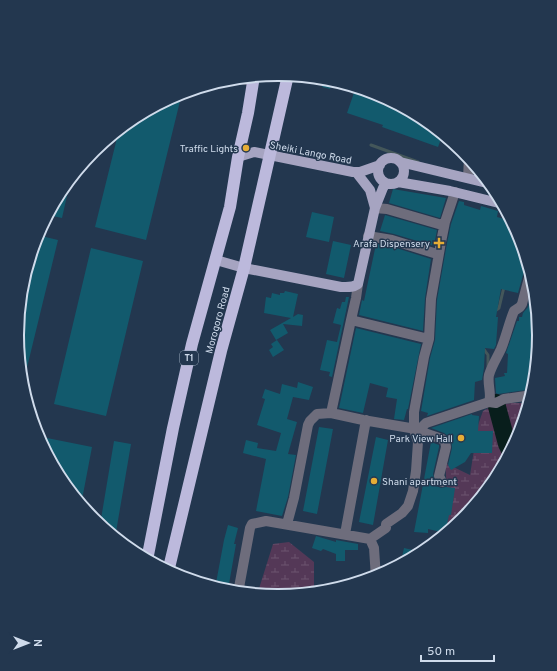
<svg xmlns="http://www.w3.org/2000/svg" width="557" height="671" viewBox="0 0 557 671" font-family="Overpass,sans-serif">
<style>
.wetland{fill:url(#wetland-marsh)}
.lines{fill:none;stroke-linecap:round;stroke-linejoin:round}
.stream{stroke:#44575a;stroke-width:3}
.river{stroke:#081e1c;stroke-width:18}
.building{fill:#125a6d}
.minor{stroke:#6e6d7c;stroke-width:10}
.major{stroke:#a6a4c1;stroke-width:10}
.highway{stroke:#bcb9dc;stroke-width:12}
.poi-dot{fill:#e6ad36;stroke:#23374f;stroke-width:1.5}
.labels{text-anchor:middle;stroke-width:3;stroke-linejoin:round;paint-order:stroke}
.shield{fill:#23374f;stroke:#9baabc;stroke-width:1}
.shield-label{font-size:9px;font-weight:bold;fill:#cfdbeb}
.poi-label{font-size:10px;fill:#cfdbeb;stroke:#23374f;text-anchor:end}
.street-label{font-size:10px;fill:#cfdbeb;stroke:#23374f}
.rim{fill:none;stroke:#cfdbeb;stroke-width:2}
</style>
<defs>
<pattern id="wetland-marsh" width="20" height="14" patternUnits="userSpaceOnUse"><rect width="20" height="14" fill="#543857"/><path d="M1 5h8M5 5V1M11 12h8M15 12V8" fill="none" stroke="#6c546f"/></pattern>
</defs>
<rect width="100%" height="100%" fill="#23374f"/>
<!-- wetland -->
<path class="wetland" d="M512,403h18l-10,33 -24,45 -33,40 -31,25 6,-9 9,-49 -2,-25 25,12 8,-50 5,-14 11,-6z
M289,542l25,20v31l-36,4 -21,-2 16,-51z"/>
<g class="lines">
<!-- stream -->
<path class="stream" d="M371,145l47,17
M495,311l4,-3 5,-21
M483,348l5,7v13"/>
<!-- river -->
<path class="river" d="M496,403l11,41 4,8"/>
</g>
<!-- building -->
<path class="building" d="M324,78l8,2 -2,9 -8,-2z
M356,87l23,7 45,24 19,16 -5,13 -56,-20 1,-2 -36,-12z
M182,93l-36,147 -51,-13 24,-97 14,-12z
M71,178l-9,40 -14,-3 13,-25z
M393,189l53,9 -6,20 -51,-15z
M459,201l5,1v3l16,5 1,-4 17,5 -1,6 15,4 8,15 9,28 -4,4 -7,25 -17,-4 -5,28h2l-2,28 -2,4 -9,-1 -1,20 -2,12 -7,2 -1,18 -47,16 1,-3 -7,-2 9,-53 5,-18 2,-40 10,-57 4,-19z
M312,212l22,5 -5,25 -23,-5z
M385,215l52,15 -3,16 -40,-12 -14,-3z
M37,235l21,5 -35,144h-1l-5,-49 5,-51z
M333,241l18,4 -7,33 -18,-4z
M376,244l14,2 41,13 -6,39 -2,33 -64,-16 3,-15 2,1z
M91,248l52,13 -37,155 -52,-12z
M285,291l13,3 -5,23 5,-3 5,1 -1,11 -19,-2 5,9 -12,7 -6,-10 21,-12 -27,-5 2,-16 5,1 1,-5 8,2v-2h4z
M532,291l4,1 4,44v1l-7,1 -1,30h5l-3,21 -36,5 -2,-1 -1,-15 10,-2 -1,-3h3l1,-19 -2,-1 11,-32h2v-4h3l1,-4 5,-6z
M346,297h3l-17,80 -3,-1 1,-4 -10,-2 7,-30 10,2 4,-17 -8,-2 4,-15 3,1 2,-7h3z
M356,328l65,16 -13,65h-1l-3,11 -10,-1 3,-20 -11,-2 2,-9 -18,-5 -7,30 -24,-5z
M277,340l7,10 -11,7 -4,-7 4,-3 -2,-3z
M298,382l15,5 -4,13 -16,-3 -6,22 10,3 -9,32 8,1 -8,42 -6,19 -26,-5 10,-52 -23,-6 3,-13 12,3 -1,5 19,3 5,-18 -24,-8 8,-26 -3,-1 3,-9 15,5 2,-10 15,4z
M472,414v1l7,1 -1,15h15l-1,22h-21l-6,9 -14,8 -3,-5 4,-17 -1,-10 -7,-5 -13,-5z
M319,427l14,2 -16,85 -14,-3z
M37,436l55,11 -11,58 -20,-24z
M376,437l12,3 -15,85 -14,-3z
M114,441l17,3 -16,94 -15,-13z
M431,442l8,3v2l-6,27 3,12 5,2 5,-1 9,1 -4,27h-2l-4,18 -17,-4v4l-14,-1z
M228,525l10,3 -4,16h2l-7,40 2,1 -1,7 -22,-6 1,-4 7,1 8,-43z
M316,536l20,6v-2l22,4v6h-13v11h-9v-7l-13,-5 -2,2 -9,-3z
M404,548l13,3 -1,6 -16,9z"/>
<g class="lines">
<!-- minor -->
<path class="minor" d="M238,78l16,3
M468,178l1,-21
M375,208l12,1 55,16
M368,236l24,4 45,14
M351,320l78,19
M489,402c3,-8 -2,-18 0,-27 3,-10 8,-17 12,-26 5,-12 8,-26 13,-38l6,-4 2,-3 9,-34
M331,413l20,-93 5,-22 2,-14
M418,431l8,-8 63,-21 7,1 8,-4 28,-4
M287,524l7,-26 14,-73 2,-4 7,-7 14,-1 32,7 47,8 32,11 3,2 1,6 -7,29 3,6
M345,534l21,-114
M370,539l4,9 2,30
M238,593l12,-65 2,-4 14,-3 104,18 16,-11v-4l16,-11 6,-7 5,-15 3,-20 2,-29 -4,-13v-17l10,-55 5,-18 2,-40 10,-57 4,-20 10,-30"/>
<!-- major -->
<path class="major" d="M238,157l16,-5 99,20h7l20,-7
M378 171a13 13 0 1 1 26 0a13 13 0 1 1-26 0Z
M400,162l91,22
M356,172l14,18 5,18
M398,182l52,9 53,13
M216,260l28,8 97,19c7,0 11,1 17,-3l17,-76 8,-20 3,-5"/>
<!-- highway -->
<path class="highway" d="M147,560l26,-132 19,-84 38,-137 8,-50 10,-44 6,-37
M168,572l53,-221 23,-83 44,-193"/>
</g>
<!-- markers -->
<g class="poi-dot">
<circle cx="246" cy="148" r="4"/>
<path d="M437 237h4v4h4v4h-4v4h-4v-4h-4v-4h4z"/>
<circle cx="461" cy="438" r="4"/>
<circle cx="374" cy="481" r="4"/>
</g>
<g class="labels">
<!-- shield labels -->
<rect class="shield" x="180" y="351" width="18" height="14" rx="3"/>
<g class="shield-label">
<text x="189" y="361">T1</text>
</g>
<!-- poi labels -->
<g class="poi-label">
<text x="238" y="152">Traffic Lights</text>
<text x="430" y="247">Arafa Dispensery</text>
<text x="453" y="442">Park View Hall</text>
<text x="382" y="485" text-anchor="start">Shani apartment</text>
</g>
<!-- street labels -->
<g class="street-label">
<text transform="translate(311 152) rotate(11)" y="4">Sheiki Lango Road</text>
<text transform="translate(217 320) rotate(-75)" y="4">Morogoro Road</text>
</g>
</g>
<!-- crop -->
<path d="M0 0H557V671H0ZM24 335a254 254 0 1 1 508 0a254 254 0 1 1-508 0Z" fill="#23374f" fill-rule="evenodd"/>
<path class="rim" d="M24 335a254 254 0 1 1 508 0a254 254 0 1 1-508 0Z"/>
<!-- north arrow -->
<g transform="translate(28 643) rotate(90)" stroke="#23374f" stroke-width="3" paint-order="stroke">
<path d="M0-3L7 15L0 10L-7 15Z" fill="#cfdbeb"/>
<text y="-6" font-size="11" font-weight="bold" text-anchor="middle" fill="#cfdbeb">N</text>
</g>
<!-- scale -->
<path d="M421 655v6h73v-6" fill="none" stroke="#cfdbeb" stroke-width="2"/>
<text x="427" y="655" font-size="12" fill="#cfdbeb" stroke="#23374f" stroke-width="3" paint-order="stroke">50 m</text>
</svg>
